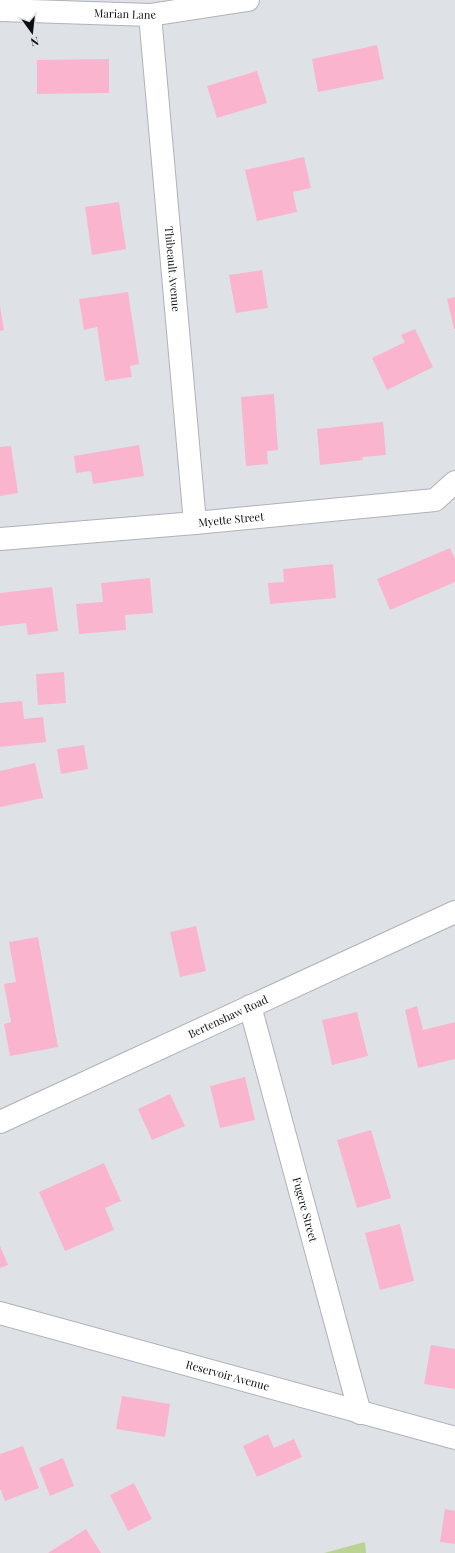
<svg xmlns="http://www.w3.org/2000/svg" width="455" height="1553" viewBox="0 0 455 1553" font-family="'Playfair Display',serif">
<style>
.green{fill:#bad393}
.building{fill:#fbb4cd}
.lines{fill:none;stroke-linecap:round;stroke-linejoin:round}
.minor-casing{stroke:#afb2b7;stroke-width:24}
.minor{stroke:#fff;stroke-width:22}
.labels{text-anchor:middle;stroke-width:3;stroke-linejoin:round;paint-order:stroke}
.street-label{font-size:11px;fill:#0c0d0f;stroke:#dee2e7}
</style>
<rect width="100%" height="100%" fill="#dee2e7"/>
<!-- green -->
<path class="green" d="M365,1542l1,11h-42z"/>
<!-- building -->
<path class="building" d="M377,45l7,34 -66,13 -6,-33z
M109,59v34l-72,1v-34z
M257,71l10,32 -50,15 -10,-32z
M304,157l7,31 -18,4 4,20 -40,9 -12,-51z
M119,202l7,47 -34,6 -7,-48z
M262,270l6,38 -32,5 -7,-38z
M128,292l11,72 -9,2 2,11 -27,4 -8,-54 -13,3 -5,-31z
M455,297v32h-1l-7,-30z
M0,306l4,24 -4,1z
M415,329l18,38 -46,23 -15,-32 33,-16 -4,-7z
M274,394l4,56 -11,1 1,13 -22,2 -5,-69z
M383,422l3,33 -24,2 1,3 -43,5 -3,-36z
M139,445l5,31 -51,8 -2,-13 -15,2 -2,-17z
M11,446l7,47 -18,3v-49z
M450,548l5,11v23l-65,28 -13,-31z
M333,564l3,34 -66,6 -2,-21 16,-1 -1,-13z
M150,578l3,35 -28,2 1,15 -47,4 -3,-30 27,-2 -2,-19z
M52,587l6,44 -30,4 -2,-12 -26,3v-33z
M64,672l2,31 -28,2 -2,-31z
M22,701l2,18 19,-2 3,25 -46,5v-44z
M84,745l4,24 -27,5 -4,-25z
M35,763l8,35 -43,9v-36z
M196,926l10,45 -26,6 -10,-45z
M38,937l20,110 -48,9 -6,-32 7,-2 -7,-38 12,-2 -7,-40z
M417,1006l6,24 32,-8v37l-37,9 -13,-58z
M357,1012l11,44 -36,9 -10,-45z
M245,1077l10,43 -35,8 -10,-42z
M170,1094l15,32 -33,14 -14,-31z
M371,1130l20,68 -34,10 -20,-68z
M104,1163l17,38 -16,7 9,22 -49,21 -26,-59z
M400,1224l14,57 -34,9 -15,-57z
M0,1246l8,19 -8,3z
M431,1345l24,4v40l-31,-5z
M122,1396l48,8 -5,33 -49,-8z
M268,1434l6,14 20,-9 8,18 -45,20 -14,-31z
M23,1446l16,42 -34,13 -4,-11h-1v-36z
M63,1458l11,28 -24,10 -11,-28z
M134,1483l18,36 -24,12 -18,-36z
M445,1509l10,2v33l-15,-2z
M86,1529l15,24h-53z"/>
<g class="lines">
<defs>
<g id="minor">
<path id="s1" d="M0,10l150,5 98,-15"/>
<path id="s2" d="M150,15l45,508"/>
<path id="s3" d="M0,539l195,-16 240,-23 20,-18"/>
<path id="s4" d="M250,1006l110,407"/>
<path id="s5" d="M0,1122l455,-210"/>
<path id="s6" d="M0,1313l455,125"/>
</g>
</defs>
<!-- minor casing -->
<use href="#minor" class="minor-casing"/>
<!-- minor -->
<use href="#minor" class="minor"/>
</g>
<g class="labels">
<!-- street labels -->
<g class="street-label">
<text dy="4" stroke="none"><textPath href="#s1" startOffset="125">Marian Lane</textPath></text>
<text dy="4" stroke="none"><textPath href="#s2" startOffset="255">Thibeault Avenue</textPath></text>
<text dy="4" stroke="none"><textPath href="#s3" startOffset="232">Myette Street</textPath></text>
<text dy="4" stroke="none"><textPath href="#s5" startOffset="251">Bertenshaw Road</textPath></text>
<text dy="4" stroke="none"><textPath href="#s4" startOffset="211">Fugere Street</textPath></text>
<text dy="4" stroke="none"><textPath href="#s6" startOffset="236">Reservoir Avenue</textPath></text>
</g>
</g>
<!-- north arrow -->
<g transform="translate(32 32) rotate(165)" stroke="#dee2e7" stroke-width="3" paint-order="stroke">
<path d="M0-3L7 15L0 10L-7 15Z" fill="#0c0d0f"/>
<text y="-6" font-size="11" font-weight="bold" text-anchor="middle" fill="#0c0d0f">N</text>
</g>
</svg>
